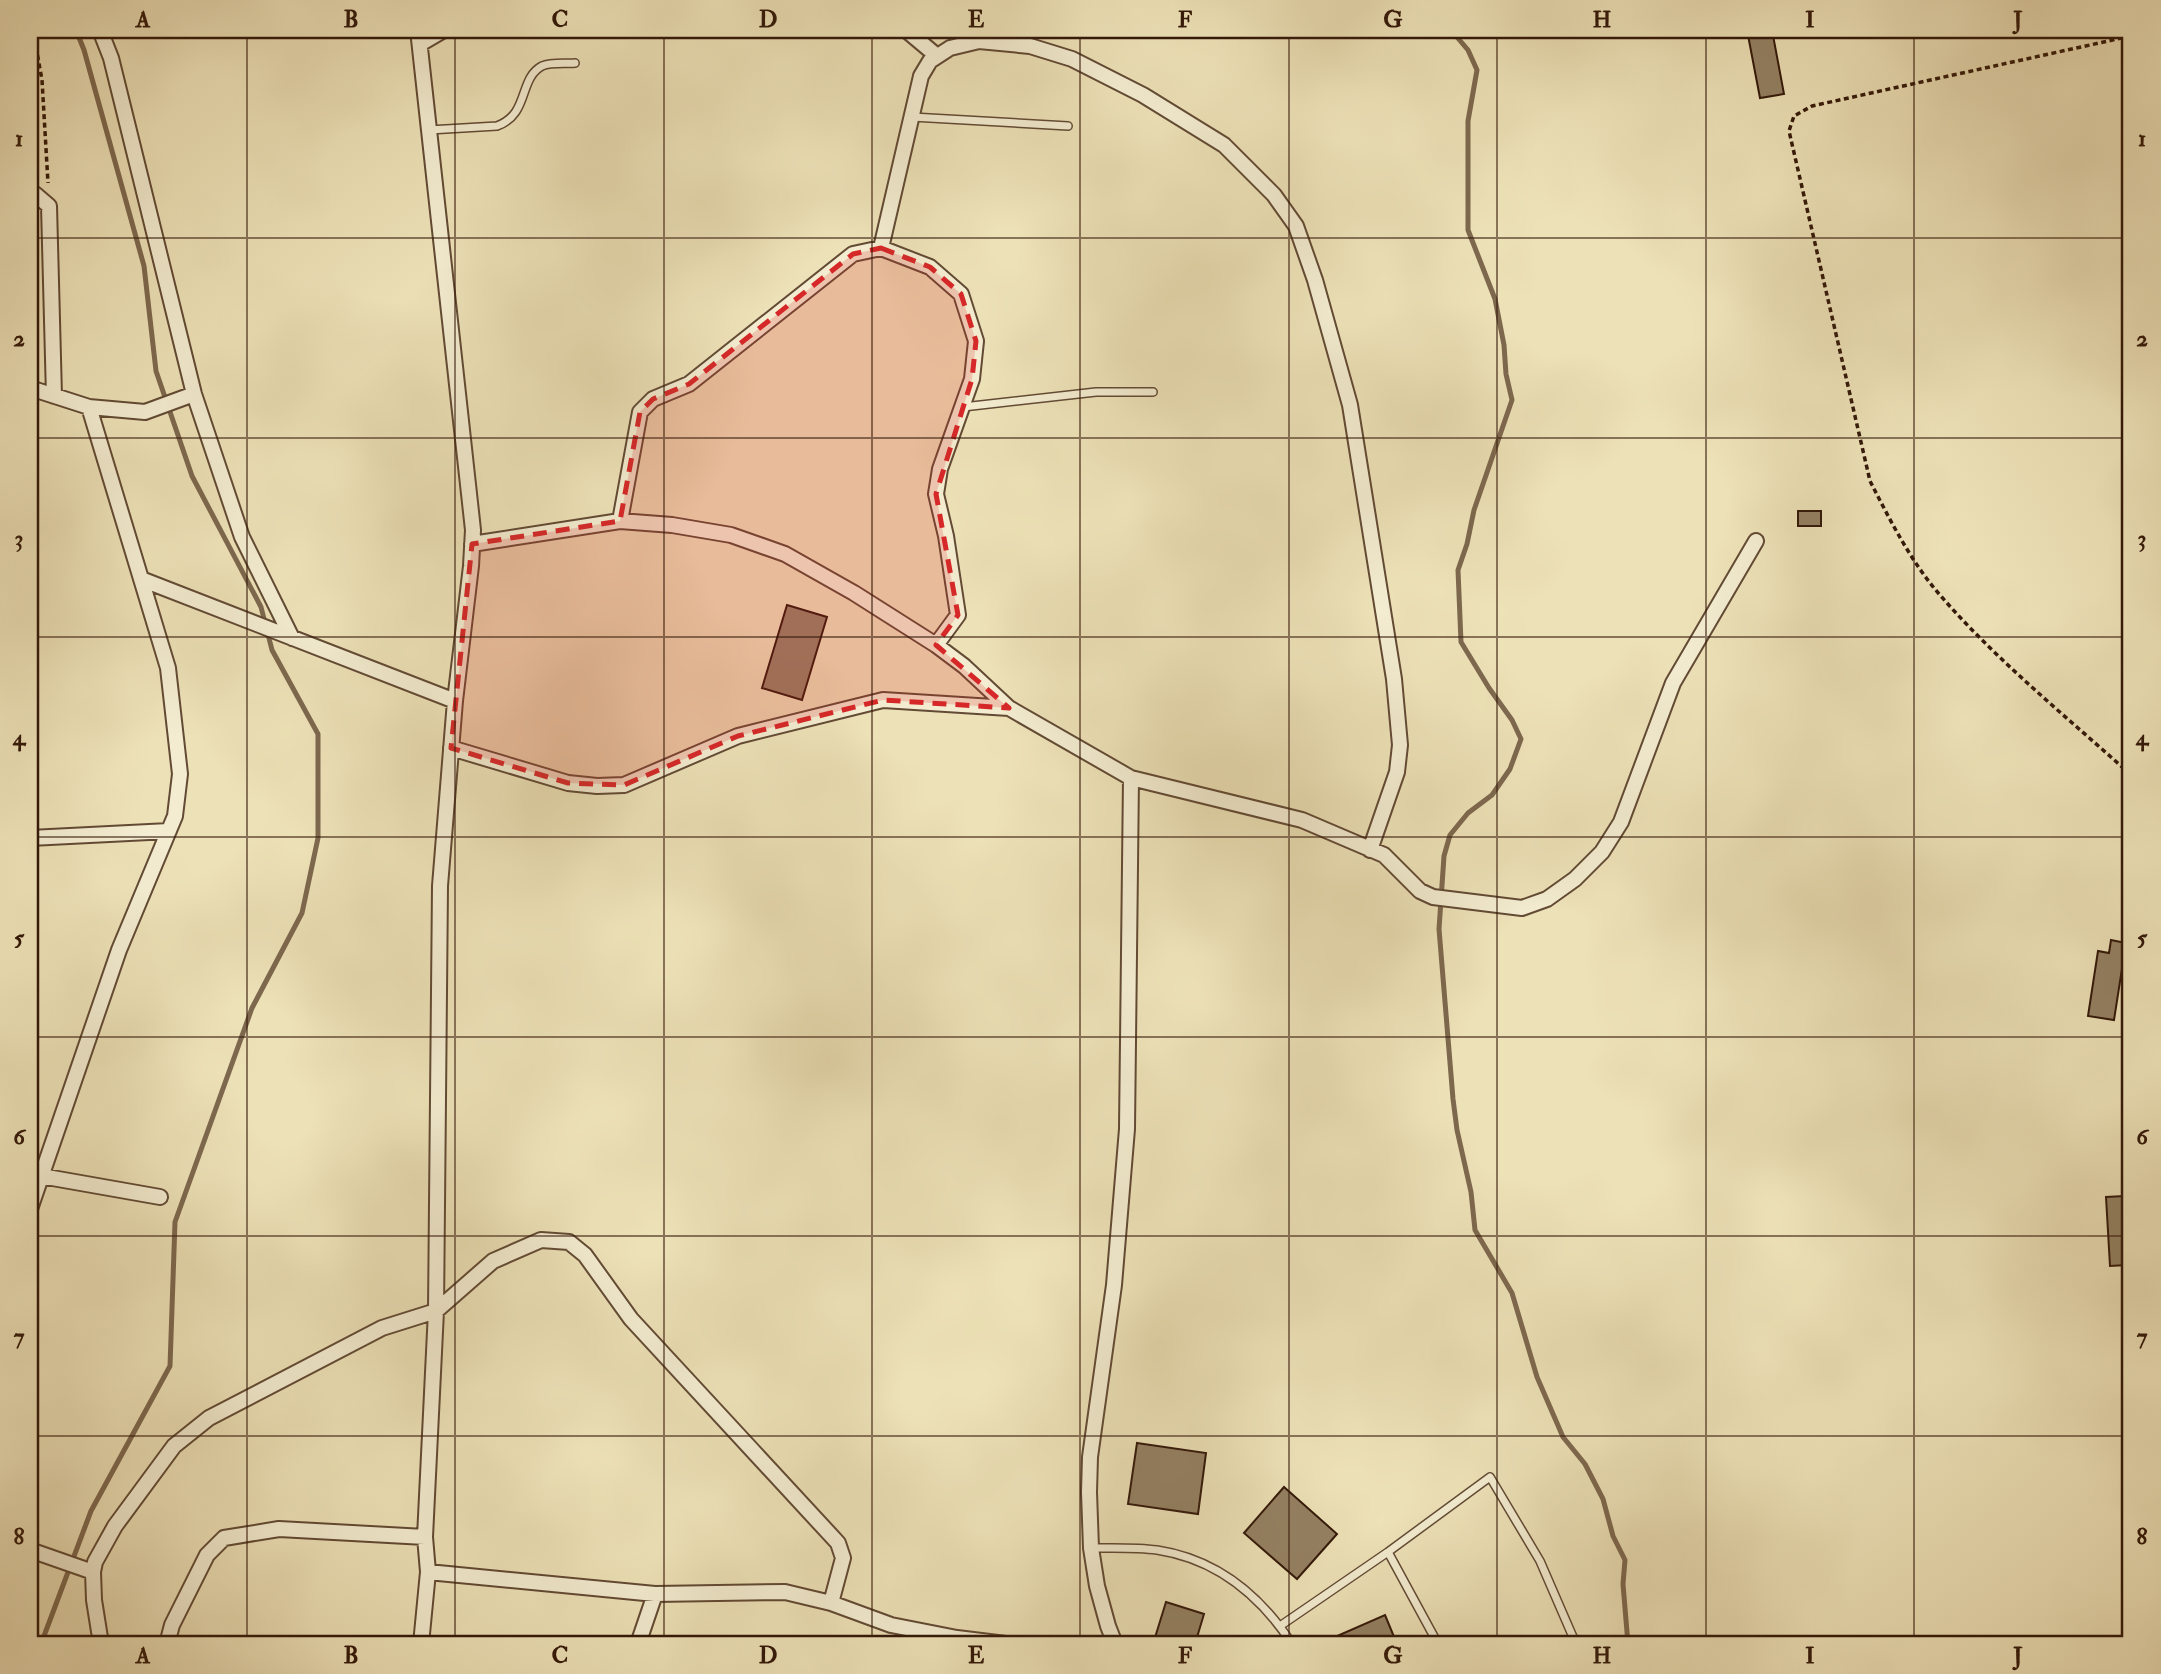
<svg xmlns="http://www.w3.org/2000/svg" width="2161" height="1674" viewBox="0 0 2161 1674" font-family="'IM FELL Double Pica',serif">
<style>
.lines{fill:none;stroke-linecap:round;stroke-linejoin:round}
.stream{stroke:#7d684e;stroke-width:5}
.building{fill:#948163;stroke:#331809;stroke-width:2}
.lane-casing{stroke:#624a34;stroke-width:10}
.street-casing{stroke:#624a34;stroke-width:18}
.path{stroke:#331809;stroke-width:3.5;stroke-dasharray:5 3.5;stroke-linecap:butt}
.lane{stroke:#f3ecd0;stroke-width:7}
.street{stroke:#f3ecd0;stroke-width:14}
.marked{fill:#d62828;fill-opacity:0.2;stroke:#d62828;stroke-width:5;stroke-dasharray:14 9;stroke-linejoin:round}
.grid{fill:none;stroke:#331809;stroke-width:2;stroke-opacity:0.55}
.neatline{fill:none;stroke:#331809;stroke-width:2.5}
.grid-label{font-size:23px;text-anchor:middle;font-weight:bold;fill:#331809}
</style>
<rect width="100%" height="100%" fill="#ede1b7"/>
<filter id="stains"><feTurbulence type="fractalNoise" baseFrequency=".00286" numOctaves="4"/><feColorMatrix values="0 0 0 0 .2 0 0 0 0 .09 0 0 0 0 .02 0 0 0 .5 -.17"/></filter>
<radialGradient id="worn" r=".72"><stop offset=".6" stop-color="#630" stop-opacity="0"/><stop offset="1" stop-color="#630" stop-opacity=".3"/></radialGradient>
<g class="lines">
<!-- stream -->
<path class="stream" d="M1451,30l17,20 9,20 -9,51v109l27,69 9,46 2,29 6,26 -38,110 -7,34 -9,26 3,72 28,46 23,32 9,19 -11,30 -18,26 -24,18 -18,22 -6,21 -5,73 14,170 4,31 14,62 4,38 37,63 25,84 26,60 22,27 18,35 10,37 12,24 -2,24 5,60
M41,1644l50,-133 79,-145 5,-144 77,-214 50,-95 16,-75v-104l-46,-84 -11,-43 -69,-131 -36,-105 -12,-105 -60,-216 -8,-20"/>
</g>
<!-- building -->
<path class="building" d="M1747,30h25l12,64 -24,4z
M1798,511h23v15h-23z
M787,605l40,12 -25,83 -40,-12z
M2111,940l15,3 -12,77 -26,-4 10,-65 11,2z
M2124,1196l3,69 -17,1 -4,-69z
M1137,1443l69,10 -8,61 -70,-10z
M1284,1487l53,47 -40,45 -53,-46z
M1166,1602l38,12 -9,30h-42z
M1385,1615l12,29h-67l-2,-4z"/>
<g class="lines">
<defs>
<path id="lane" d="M912,117l156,9
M429,130l68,-4c33,-12 21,-47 45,-60 9,-4 23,-2 33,-3
M963,407l133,-15h57
M1091,1548c22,0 45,-1 66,2 59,9 103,45 135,94
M1388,1552l50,92
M1280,1626l108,-74 102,-75 50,84 36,83"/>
<path id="street" d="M100,30l11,28 83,336 48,143 50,101
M418,30l55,500 -2,36 -16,135 -15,185 -4,425 -11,226 3,35 -7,72
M906,30l31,26
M420,44l24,-14
M30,193l5,1 14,12 5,190
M881,248l40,-172 9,-15 20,-13 29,-7 51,5 42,13 71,36 81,50 50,50 22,31 19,54 35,125 44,274 6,66 -3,27 -27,78
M30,388l59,19 56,5 49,-18
M620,521l20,-109 13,-13 36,-15 164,-130 28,-6 49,19 31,27 15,47 -4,38 -32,90 -4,25 10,42 12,79 -22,30
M472,544l148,-23 52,4 59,10 54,19 69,39 82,52 28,21 45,42 122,70 171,42 82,35 36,36 13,6 89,11 25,-9 28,-20 27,-27 19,-30 52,-139 83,-142
M141,579l314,122
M451,748l117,35 29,3 27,-1 114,-49 145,-36 126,8
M30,838l139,-7
M41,1176l119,21
M30,1209l89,-259 56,-134 5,-42 -12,-106 -79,-261
M30,1550l63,22
M428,1572l227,22 130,-2 46,11 60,22 66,13 49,6
M101,1644l-7,-44 -1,-28 2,-10 20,-36 59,-80 35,-28 173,-90 54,-17 57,-50 48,-21 28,2 16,13 46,64 207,224 5,15 -12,45
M167,1644l5,-19 35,-70 17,-17 55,-9 146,8
M638,1644l17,-50
M1115,1644l-7,-18 -11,-40 -6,-38 -2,-56 1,-35 24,-172 13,-156 4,-351"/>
</defs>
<!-- lane casing -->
<use href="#lane" class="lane-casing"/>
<!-- street casing -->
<use href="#street" class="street-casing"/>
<!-- path -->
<path class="path" d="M33,30l9,50 6,103
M2131,36l-319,70 -18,10 -5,15 81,350c20,39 41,81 70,114 57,66 127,122 191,180"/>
<!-- lane -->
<use href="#lane" class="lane"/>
<!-- street -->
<use href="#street" class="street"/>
</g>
<!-- marked area -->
<path class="marked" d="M881,248l49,19 31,27 15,47 -4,38 -36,115 22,121 -22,30 73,63 -126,-8 -145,36 -114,49 -56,-2 -117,-35 21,-204 148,-23 20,-109 13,-13 36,-15 164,-130z"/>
<!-- grid -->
<path class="grid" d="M247,30v1614M455,30v1614M664,30v1614M872,30v1614M1080,30v1614M1289,30v1614M1497,30v1614M1706,30v1614M1914,30v1614M30,238h2101M30,438h2101M30,637h2101M30,837h2101M30,1037h2101M30,1236h2101M30,1436h2101"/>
<!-- margin -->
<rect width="2161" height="1674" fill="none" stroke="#ede1b7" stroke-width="77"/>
<rect x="38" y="38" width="2084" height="1598" class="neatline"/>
<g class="grid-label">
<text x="143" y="27">A</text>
<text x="351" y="27">B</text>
<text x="560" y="27">C</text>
<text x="768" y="27">D</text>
<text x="976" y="27">E</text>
<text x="1185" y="27">F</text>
<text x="1393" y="27">G</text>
<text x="1602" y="27">H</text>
<text x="1810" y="27">I</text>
<text x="2018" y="27">J</text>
<text x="19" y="146">1</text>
<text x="2142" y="146">1</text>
<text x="19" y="346">2</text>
<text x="2142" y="346">2</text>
<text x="19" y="546">3</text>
<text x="2142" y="546">3</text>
<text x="19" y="745">4</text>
<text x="2142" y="745">4</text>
<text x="19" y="945">5</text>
<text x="2142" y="945">5</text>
<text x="19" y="1144">6</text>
<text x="2142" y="1144">6</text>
<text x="19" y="1344">7</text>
<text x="2142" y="1344">7</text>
<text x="19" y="1544">8</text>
<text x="2142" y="1544">8</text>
<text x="143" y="1663">A</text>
<text x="351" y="1663">B</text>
<text x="560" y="1663">C</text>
<text x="768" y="1663">D</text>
<text x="976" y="1663">E</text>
<text x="1185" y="1663">F</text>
<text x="1393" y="1663">G</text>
<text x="1602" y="1663">H</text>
<text x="1810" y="1663">I</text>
<text x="2018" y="1663">J</text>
</g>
<rect width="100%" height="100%" filter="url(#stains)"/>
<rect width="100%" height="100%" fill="url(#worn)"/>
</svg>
